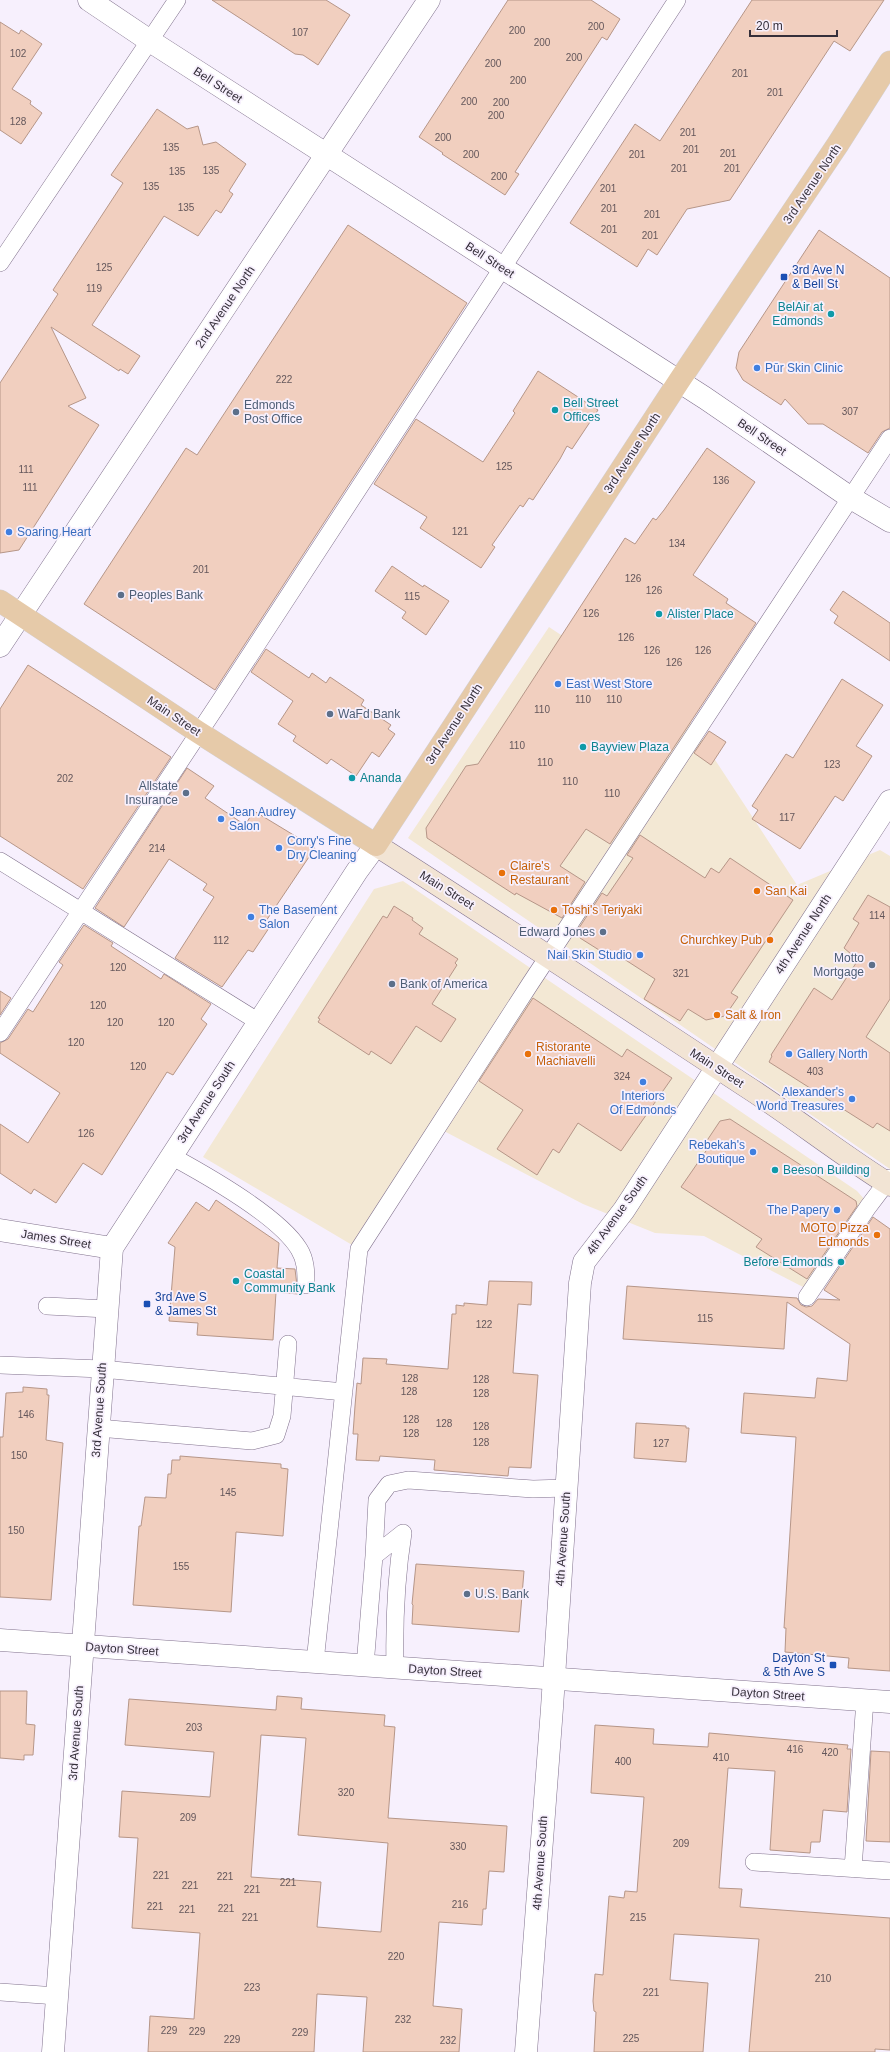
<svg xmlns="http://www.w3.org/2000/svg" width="890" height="2052" viewBox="0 0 890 2052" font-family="Arial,sans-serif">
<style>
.commercial{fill:#f3e8d4}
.building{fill:#f1cfbf;stroke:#b69688;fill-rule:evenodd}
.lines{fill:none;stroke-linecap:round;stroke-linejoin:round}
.service-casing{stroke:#81728d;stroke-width:18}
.minor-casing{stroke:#81728d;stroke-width:23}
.tertiary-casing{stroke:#81728d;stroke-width:23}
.secondary-casing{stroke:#81728d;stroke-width:23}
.primary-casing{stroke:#d3d1d4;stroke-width:23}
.service{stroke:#fff;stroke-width:17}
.minor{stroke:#fff;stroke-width:22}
.tertiary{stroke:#fff;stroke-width:22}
.secondary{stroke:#f2e4d4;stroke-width:22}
.primary{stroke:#e6caa9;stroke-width:22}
.transit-dot{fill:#1a4fb4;stroke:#f7f0fd;stroke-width:1.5}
.culture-dot{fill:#0f9aa8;stroke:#f7f0fd;stroke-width:1.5}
.shop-dot{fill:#3f7fe0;stroke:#f7f0fd;stroke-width:1.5}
.service-dot{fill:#5c6f8a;stroke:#f7f0fd;stroke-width:1.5}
.food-dot{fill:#e8710a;stroke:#f7f0fd;stroke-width:1.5}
.labels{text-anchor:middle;stroke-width:3.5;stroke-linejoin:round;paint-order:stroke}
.number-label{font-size:10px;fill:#64575b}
.street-label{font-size:12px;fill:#352f3a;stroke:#f7f0fd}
.transit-label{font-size:12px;fill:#164399;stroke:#f7f0fd;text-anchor:start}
.culture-label{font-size:12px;fill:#0d838f;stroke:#f7f0fd;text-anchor:start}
.shop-label{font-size:12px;fill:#366cbe;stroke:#f7f0fd;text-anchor:start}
.service-label{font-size:12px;fill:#4e5e75;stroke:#f7f0fd;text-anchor:start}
.food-label{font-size:12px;fill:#c56008;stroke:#f7f0fd;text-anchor:start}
</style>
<rect width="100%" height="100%" fill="#f7f0fd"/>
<!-- commercial -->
<path class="commercial" d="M549,627l140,93 108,165 83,-35 10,6v313l-482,-331z
M403,881l454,310 8,9 -60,88 -101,-52 -49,-3 -72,-29 -141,-74 -78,122 -161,-95 171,-268z"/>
<!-- building -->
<path class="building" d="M212,0h114l24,15 -32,50 -15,-10 -8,-1z
M508,0h83l29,19 -13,21 -5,-3 -87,135 4,2 -14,21 -63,-41 1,-1 -24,-16z
M752,0h132l-34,51 -16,-10 -104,159 -43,9 -30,46 -9,-6 -11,18 -67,-44 65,-99 25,17z
M0,22l19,12 2,-4 21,14 -30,45 19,12 -1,3 12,9 -21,31 -21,-14z
M157,109l30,20 11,-3 5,19 13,-3 30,22 -17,27 4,3 -12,19 -5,-3 -18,26 -34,-20 -72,109 48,31 -12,18 -8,-5 -1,2 -68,-44 35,71 -18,8 31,19 -80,125 -19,3v-170l58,-89 -5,-4 70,-107 -12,-8z
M348,225l119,78 -252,387 -131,-86 102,-156 11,7z
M819,230l71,48v150l-8,4 -14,21 -45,-29h-15l-23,-25 -4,6 -38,-25 -7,-12 3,-16z
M538,371l60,39 -26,39 -5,-3 -7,13 -27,41 -4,-2 -6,9 -3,-2 -28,40 3,2 -14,21 -61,-40 7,-11 -53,-33 42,-65 67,43 32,-49 -2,-2z
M707,448l48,34 -62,93 35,24 -2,4 30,20 -146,221 -24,-15 -26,37 25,16 -23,36 -46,-25 -1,2 -88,-57 -1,-10 40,-62 12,-2 147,-226 10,6 18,-26 3,2 8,-10z
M392,566l31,21 1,-2 25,16 -23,34 -24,-17 4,-6 -31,-21z
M843,591l47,32v38l-56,-38 4,-7 -8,-6z
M266,649l43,29 3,-5 14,10 4,-6 34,23 -3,5 30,20 -3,4 7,5 -16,23 -7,-5 -16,24 -25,-17 -4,5 -34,-23 3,-5 -18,-12 15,-23 -42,-29z
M28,665l143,92 -88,132 -83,-53v-127z
M842,679l41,26 -27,41 16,10 -29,45 -8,-5 -35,53 -48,-30 6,-9 -6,-4 34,-52 7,4z
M709,731l17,11 -15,23 -17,-12z
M187,768l27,18 -9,12 40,27 9,-14 61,37 -49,73 5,4 -18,27 -5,-2 -26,37 -47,-29 39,-61 -11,-7 4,-6 -38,-25 -45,68 -29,-19z
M640,835l65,43 6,-10 8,5 11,-15 63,42 -62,93 7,4 -13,19 -19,4 -18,-11 -8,12 -36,-22 11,-20 -45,-29 -3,5 -27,-17 3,-7 -4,-3 23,-35 5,3 26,-38 -6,-3z
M868,895l22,12v92l-24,38 24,16v78l-13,-8 -4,5 -104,-66 3,-6 -1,-1 43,-67 18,12 26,-40 -14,-12 15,-25 -6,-4z
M394,906l19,12 -1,2 11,8 -4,6 39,25 -3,4 2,2 -25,39 24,15 -15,23 -25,-16 -25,38 -20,-13 -2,4 -51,-33 2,-3 -2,-1 65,-102 4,2z
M84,925l29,18 -2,3 50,33 3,-5 47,30 -10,15 6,5 -34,51 -6,-3 -65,103 -19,-12 -27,40 -22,-14 -3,5 -31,-21v-49l28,19 32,-50 -60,-40v-10l8,-4 20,-30 5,3 30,-47 -4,-3z
M0,991l11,7 -11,17z
M533,998l89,59 5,-8 45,29 -51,73 -43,-28 -19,30 -6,-4 -16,26 -40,-26 26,-39 -44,-29z
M730,1119l126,82 1,5 -50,73 -51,-32 6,-8 -81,-52 27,-39 -4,-3 16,-24z
M216,1200l63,43 -2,25 18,1 3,25 -22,-2 -3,48 -76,-5 1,-12 -29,-2 6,-74 -7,-4 28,-41 13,9z
M873,1217l17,12v442l-42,-3 1,-10 -64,-6 1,-24h-2l12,-191 -55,-4 3,-40 71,5 2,-20 30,3 3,-37 -63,-42 -3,47 -161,-10 4,-53 170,12 4,7 5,2 6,-1 6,-7 22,1 -16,-10z
M489,1281l43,1 -1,23 -13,-1 -5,69 25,2 -7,93 -22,-1 -1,9 -74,-6 1,-10 -55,-4 -1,5 -23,-1 2,-26h-5l2,-28 2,-23 4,1 2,-26 24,1 -1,5 62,5 4,-55h4v-9l8,1v-3l23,2z
M23,1387l24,2v6h2l-3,45 17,3 -12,157 -51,-3v-160h3l3,-44 17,-1z
M636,1423l50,3v2h3l-3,34 -52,-4z
M180,1456l101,8v4l7,1 -5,67 -47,-4 -5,80 -98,-7 6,-79h2l4,-29 21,1 2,-24h3l1,-14h8z
M416,1564l108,7 -5,61 -107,-8 1,-19 -1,-1z
M0,1691h27l-1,33 9,1 -2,30h-9v5l-24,-2z
M277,1696l25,2 -1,11 84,6 -1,11 11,1 -7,91 119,8 -3,46 -15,-1 -3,38h-3l-1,16 -43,-3 -6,84 29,3 -3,43h-96l4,-55 -50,-3 -3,58h-166l2,-36 44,3 6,-86 -68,-5 6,-90 -19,-1 3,-46 88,6 4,-45 -89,-7 4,-46 147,11zM261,1735l45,3 -8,97 90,8 -7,89 -64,-5 4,-45 -70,-5z
M595,1725l59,4 -1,15 55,3 1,-14 139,12 -1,4h4l-4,63 -24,-2 -3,32h-9l-1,11 -40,-3 5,-79 -47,-3 -9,120 23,1 -2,18 150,11v132l-15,-1v3h-126l10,-113 -85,-5 -4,46 38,3 -5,69h-109l2,-40 -2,-1 -1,-10 2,-27 8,1 6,-79 15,2 1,-7 12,1 7,-95 -53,-4z
M871,1751l19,1v90l-24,-1z"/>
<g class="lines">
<defs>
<path id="service" d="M0,263l177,-263
M0,861l259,161
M0,1033l220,-332 457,-701
M171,1156c35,19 108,60 128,93 7,11 7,23 7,36
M807,1297l61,-90 22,-29
M47,1306l60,3
M0,1365l102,4 242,23
M98,1428l154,13 24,-6 6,-19 6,-72
M374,1556l3,-56 12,-16 19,-4 125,9 33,-1
M315,1662l44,-413 171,-265 360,-546
M365,1666l9,-110 29,-23
M395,1668c-1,-45 1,-91 8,-135
M754,1862l136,9
M853,1869l12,-169
M0,1992l57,4"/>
<path id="minor" d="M89,0l61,41 555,357 146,100 39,23
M0,646l429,-646
M0,1230l112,18
M526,2052l26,-344 28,-425 4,-21 40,-52 266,-409"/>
<path id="tertiary" d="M0,1640l890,62
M53,2052l59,-804 245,-377 19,-26"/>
<path id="secondary" d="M376,845c124,79 246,160 368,240 50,32 96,69 146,100"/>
<path id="primary" d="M0,601l198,131 178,113 303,-464 159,-237 52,-82"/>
</defs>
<!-- service casing -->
<use href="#service" class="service-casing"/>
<!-- minor casing -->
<use href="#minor" class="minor-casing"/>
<!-- tertiary casing -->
<use href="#tertiary" class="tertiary-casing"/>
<!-- secondary casing -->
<use href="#secondary" class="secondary-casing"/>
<!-- primary casing -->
<use href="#primary" class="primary-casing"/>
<!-- service -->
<use href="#service" class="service"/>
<!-- minor -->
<use href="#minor" class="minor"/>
<!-- tertiary -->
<use href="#tertiary" class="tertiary"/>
<!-- secondary -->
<use href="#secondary" class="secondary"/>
<!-- primary -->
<use href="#primary" class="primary"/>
</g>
<!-- markers -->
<g class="transit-dot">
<rect x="780" y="273" width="8" height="8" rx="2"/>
<rect x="143" y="1300" width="8" height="8" rx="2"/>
<rect x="829" y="1661" width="8" height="8" rx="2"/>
</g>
<g class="culture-dot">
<circle cx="831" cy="314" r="4"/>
<circle cx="555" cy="410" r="4"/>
<circle cx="659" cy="614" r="4"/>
<circle cx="583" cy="747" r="4"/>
<circle cx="352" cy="778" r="4"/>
<circle cx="775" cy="1170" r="4"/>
<circle cx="841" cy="1262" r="4"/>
<circle cx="236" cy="1281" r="4"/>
</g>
<g class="shop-dot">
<circle cx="757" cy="368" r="4"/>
<circle cx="9" cy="532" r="4"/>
<circle cx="558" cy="684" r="4"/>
<circle cx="221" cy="819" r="4"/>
<circle cx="279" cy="848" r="4"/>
<circle cx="251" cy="917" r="4"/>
<circle cx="640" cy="955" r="4"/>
<circle cx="789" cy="1054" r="4"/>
<circle cx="643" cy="1082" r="4"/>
<circle cx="852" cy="1099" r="4"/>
<circle cx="753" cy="1152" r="4"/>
<circle cx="837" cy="1210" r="4"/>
</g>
<g class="service-dot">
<circle cx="236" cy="412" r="4"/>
<circle cx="121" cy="595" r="4"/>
<circle cx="330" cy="714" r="4"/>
<circle cx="186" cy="793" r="4"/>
<circle cx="603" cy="932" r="4"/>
<circle cx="872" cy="965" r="4"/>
<circle cx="392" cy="984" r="4"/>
<circle cx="467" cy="1594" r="4"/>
</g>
<g class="food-dot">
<circle cx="502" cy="873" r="4"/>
<circle cx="757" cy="891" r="4"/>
<circle cx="554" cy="910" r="4"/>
<circle cx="770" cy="940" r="4"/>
<circle cx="717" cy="1015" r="4"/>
<circle cx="528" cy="1054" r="4"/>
<circle cx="877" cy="1235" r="4"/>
</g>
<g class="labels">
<!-- number labels -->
<g class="number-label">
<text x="596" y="30">200</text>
<text x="517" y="34">200</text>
<text x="300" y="36">107</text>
<text x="542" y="46">200</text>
<text x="18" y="57">102</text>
<text x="574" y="61">200</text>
<text x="493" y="67">200</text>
<text x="740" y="77">201</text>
<text x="518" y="84">200</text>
<text x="775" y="96">201</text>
<text x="469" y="105">200</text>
<text x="501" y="106">200</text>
<text x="496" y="119">200</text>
<text x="18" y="125">128</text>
<text x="688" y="136">201</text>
<text x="443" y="141">200</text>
<text x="171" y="151">135</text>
<text x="691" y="153">201</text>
<text x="728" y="157">201</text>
<text x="471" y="158">200</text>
<text x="637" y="158">201</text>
<text x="679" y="172">201</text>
<text x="732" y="172">201</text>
<text x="211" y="174">135</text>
<text x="177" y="175">135</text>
<text x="499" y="180">200</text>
<text x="151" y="190">135</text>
<text x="608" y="192">201</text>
<text x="186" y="211">135</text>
<text x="609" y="212">201</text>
<text x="652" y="218">201</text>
<text x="609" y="233">201</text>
<text x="650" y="239">201</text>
<text x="104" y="271">125</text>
<text x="94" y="292">119</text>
<text x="284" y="383">222</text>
<text x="850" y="415">307</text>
<text x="504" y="470">125</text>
<text x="26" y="473">111</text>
<text x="721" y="484">136</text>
<text x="30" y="491">111</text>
<text x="460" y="535">121</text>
<text x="677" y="547">134</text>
<text x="201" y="573">201</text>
<text x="633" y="582">126</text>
<text x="654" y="594">126</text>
<text x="412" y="600">115</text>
<text x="591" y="617">126</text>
<text x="626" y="641">126</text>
<text x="652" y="654">126</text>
<text x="703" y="654">126</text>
<text x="674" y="666">126</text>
<text x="583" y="703">110</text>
<text x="614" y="703">110</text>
<text x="542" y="713">110</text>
<text x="517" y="749">110</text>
<text x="545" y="766">110</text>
<text x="832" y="768">123</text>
<text x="65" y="782">202</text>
<text x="570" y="785">110</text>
<text x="612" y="797">110</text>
<text x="787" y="821">117</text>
<text x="157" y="852">214</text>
<text x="877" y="919">114</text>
<text x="221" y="944">112</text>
<text x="118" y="971">120</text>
<text x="681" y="977">321</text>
<text x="98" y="1009">120</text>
<text x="115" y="1026">120</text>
<text x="166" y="1026">120</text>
<text x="76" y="1046">120</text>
<text x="138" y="1070">120</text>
<text x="815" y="1075">403</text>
<text x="622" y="1080">324</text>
<text x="86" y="1137">126</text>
<text x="705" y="1322">115</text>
<text x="484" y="1328">122</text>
<text x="410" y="1382">128</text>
<text x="481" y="1383">128</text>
<text x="409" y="1395">128</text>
<text x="481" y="1397">128</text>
<text x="26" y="1418">146</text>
<text x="411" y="1423">128</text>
<text x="444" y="1427">128</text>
<text x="481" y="1430">128</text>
<text x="411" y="1437">128</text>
<text x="481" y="1446">128</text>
<text x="661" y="1447">127</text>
<text x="19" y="1459">150</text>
<text x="228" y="1496">145</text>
<text x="16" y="1534">150</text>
<text x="181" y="1570">155</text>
<text x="194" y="1731">203</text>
<text x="795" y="1753">416</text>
<text x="830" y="1756">420</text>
<text x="721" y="1761">410</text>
<text x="623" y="1765">400</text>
<text x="346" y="1796">320</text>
<text x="188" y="1821">209</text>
<text x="681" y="1847">209</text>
<text x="458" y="1850">330</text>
<text x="161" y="1879">221</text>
<text x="225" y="1880">221</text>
<text x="288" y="1886">221</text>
<text x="190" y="1889">221</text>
<text x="252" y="1893">221</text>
<text x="460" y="1908">216</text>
<text x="155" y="1910">221</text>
<text x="226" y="1912">221</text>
<text x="187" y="1913">221</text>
<text x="250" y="1921">221</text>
<text x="638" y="1921">215</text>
<text x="396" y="1960">220</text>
<text x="823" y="1982">210</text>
<text x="252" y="1991">223</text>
<text x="651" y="1996">221</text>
<text x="403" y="2023">232</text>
<text x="169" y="2034">229</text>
<text x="197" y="2035">229</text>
<text x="300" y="2036">229</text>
<text x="631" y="2042">225</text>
<text x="232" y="2043">229</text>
<text x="448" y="2044">232</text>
</g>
<!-- street labels -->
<g class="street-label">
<text transform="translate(218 85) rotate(33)" y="4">Bell Street</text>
<text transform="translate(812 184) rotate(-56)" y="4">3rd Avenue North</text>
<text transform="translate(490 260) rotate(33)" y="4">Bell Street</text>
<text transform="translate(225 307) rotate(-56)" y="4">2nd Avenue North</text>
<text transform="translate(762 437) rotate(34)" y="4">Bell Street</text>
<text transform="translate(632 453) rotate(-57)" y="4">3rd Avenue North</text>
<text transform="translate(174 716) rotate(34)" y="4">Main Street</text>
<text transform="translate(454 724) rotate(-57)" y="4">3rd Avenue North</text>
<text transform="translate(447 890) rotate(32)" y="4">Main Street</text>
<text transform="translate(803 934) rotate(-57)" y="4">4th Avenue North</text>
<text transform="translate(717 1068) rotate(33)" y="4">Main Street</text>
<text transform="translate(206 1102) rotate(-57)" y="4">3rd Avenue South</text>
<text transform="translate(617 1215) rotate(-54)" y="4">4th Avenue South</text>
<text transform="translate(56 1239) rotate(9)" y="4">James Street</text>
<text transform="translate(99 1410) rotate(-86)" y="4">3rd Avenue South</text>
<text transform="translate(563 1539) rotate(-86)" y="4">4th Avenue South</text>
<text transform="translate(122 1649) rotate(4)" y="4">Dayton Street</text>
<text transform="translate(445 1671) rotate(4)" y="4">Dayton Street</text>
<text transform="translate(768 1694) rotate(4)" y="4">Dayton Street</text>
<text transform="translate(76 1733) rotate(-86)" y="4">3rd Avenue South</text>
<text transform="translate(540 1863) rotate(-86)" y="4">4th Avenue South</text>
</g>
<!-- transit labels -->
<g class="transit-label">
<text x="792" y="274">3rd Ave N<tspan x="792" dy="14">&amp; Bell St</tspan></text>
<text x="155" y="1301">3rd Ave S<tspan x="155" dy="14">&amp; James St</tspan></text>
<text x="825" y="1662" text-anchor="end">Dayton St<tspan x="825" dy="14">&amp; 5th Ave S</tspan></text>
</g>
<!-- culture labels -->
<g class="culture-label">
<text x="823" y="311" text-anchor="end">BelAir at<tspan x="823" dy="14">Edmonds</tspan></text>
<text x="563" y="407">Bell Street<tspan x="563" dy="14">Offices</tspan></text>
<text x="667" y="618">Alister Place</text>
<text x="591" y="751">Bayview Plaza</text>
<text x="360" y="782">Ananda</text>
<text x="783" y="1174">Beeson Building</text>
<text x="833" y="1266" text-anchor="end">Before Edmonds</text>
<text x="244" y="1278">Coastal<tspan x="244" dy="14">Community Bank</tspan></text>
</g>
<!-- shop labels -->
<g class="shop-label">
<text x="765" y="372">Pūr Skin Clinic</text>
<text x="17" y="536">Soaring Heart</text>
<text x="566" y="688">East West Store</text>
<text x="229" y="816">Jean Audrey<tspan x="229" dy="14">Salon</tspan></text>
<text x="287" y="845">Corry's Fine<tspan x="287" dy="14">Dry Cleaning</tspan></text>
<text x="259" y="914">The Basement<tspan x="259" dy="14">Salon</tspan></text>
<text x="632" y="959" text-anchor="end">Nail Skin Studio</text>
<text x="797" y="1058">Gallery North</text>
<text x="844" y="1096" text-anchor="end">Alexander's<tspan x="844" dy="14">World Treasures</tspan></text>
<text x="643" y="1100" text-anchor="middle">Interiors<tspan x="643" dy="14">Of Edmonds</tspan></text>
<text x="745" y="1149" text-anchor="end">Rebekah's<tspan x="745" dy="14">Boutique</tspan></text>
<text x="829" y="1214" text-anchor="end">The Papery</text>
</g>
<!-- service labels -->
<g class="service-label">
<text x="244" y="409">Edmonds<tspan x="244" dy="14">Post Office</tspan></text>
<text x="129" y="599">Peoples Bank</text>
<text x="338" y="718">WaFd Bank</text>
<text x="178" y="790" text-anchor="end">Allstate<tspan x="178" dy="14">Insurance</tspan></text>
<text x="595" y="936" text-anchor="end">Edward Jones</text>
<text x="864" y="962" text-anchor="end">Motto<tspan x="864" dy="14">Mortgage</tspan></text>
<text x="400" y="988">Bank of America</text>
<text x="475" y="1598">U.S. Bank</text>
</g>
<!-- food labels -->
<g class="food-label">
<text x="510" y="870">Claire's<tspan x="510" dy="14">Restaurant</tspan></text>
<text x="765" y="895">San Kai</text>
<text x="562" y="914">Toshi's Teriyaki</text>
<text x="762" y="944" text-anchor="end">Churchkey Pub</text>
<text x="725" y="1019">Salt &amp; Iron</text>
<text x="536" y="1051">Ristorante<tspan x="536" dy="14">Machiavelli</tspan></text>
<text x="869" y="1232" text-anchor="end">MOTO Pizza<tspan x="869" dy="14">Edmonds</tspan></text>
</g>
</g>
<!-- scale -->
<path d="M750 30v6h87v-6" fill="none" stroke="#352f3a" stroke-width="2"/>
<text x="756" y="30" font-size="12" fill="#352f3a" stroke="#f7f0fd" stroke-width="3" paint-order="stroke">20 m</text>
</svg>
